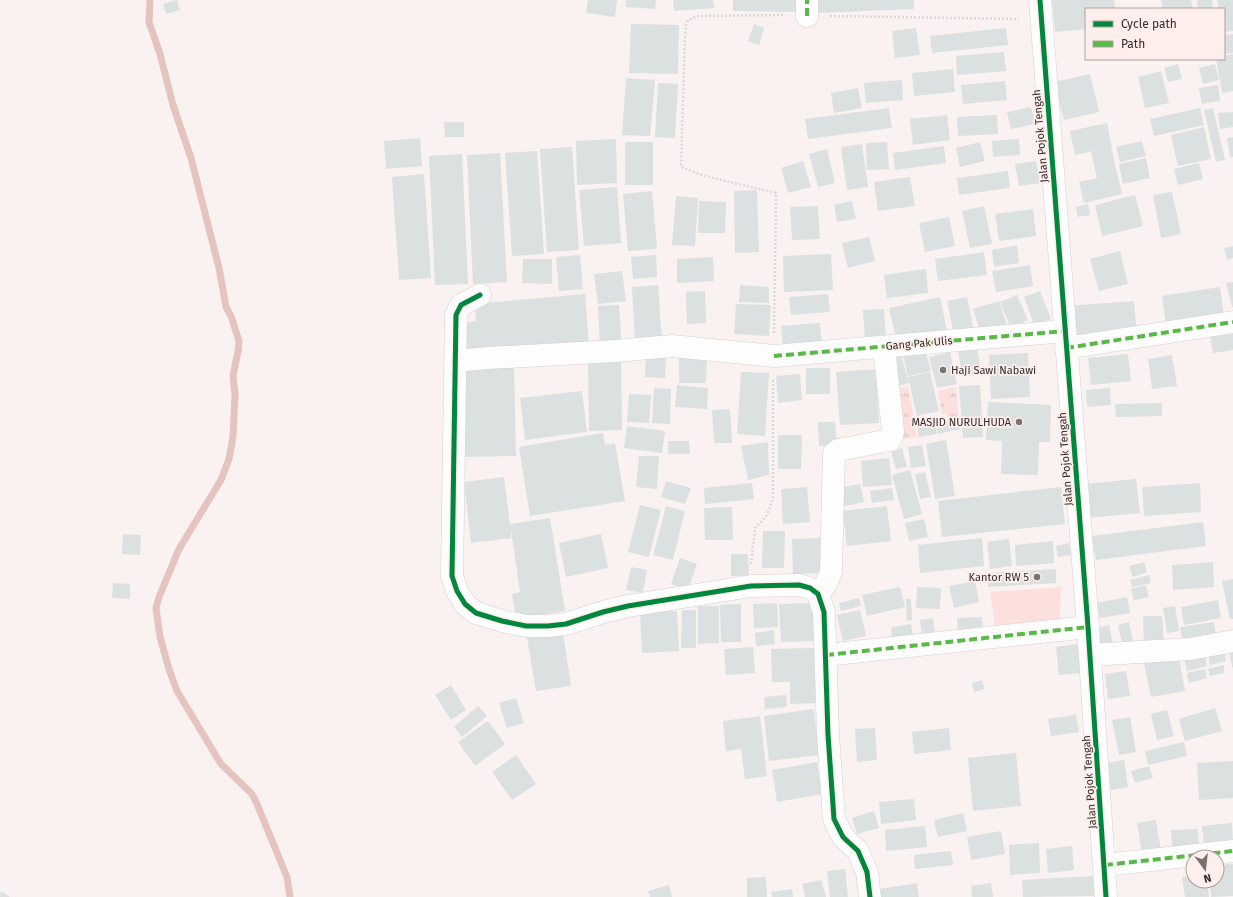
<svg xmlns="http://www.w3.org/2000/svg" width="1233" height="897" viewBox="0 0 1233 897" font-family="'Fira Sans',sans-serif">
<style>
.grass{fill:url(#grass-tufts)}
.pitch{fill:#fbe0dd}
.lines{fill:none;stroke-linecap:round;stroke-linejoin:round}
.stream{stroke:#e5c4c0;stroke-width:7}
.building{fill:#dbe0e0}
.minor-casing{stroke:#d6d0ce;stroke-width:23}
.path{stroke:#dbd9d9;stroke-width:2.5;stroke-dasharray:2 2;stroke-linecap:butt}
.minor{stroke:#fefdfd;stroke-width:22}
.quiet{stroke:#58b947;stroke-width:4;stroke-dasharray:8 4;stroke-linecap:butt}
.cycleway-casing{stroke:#feeeec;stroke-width:8}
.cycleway{stroke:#00873e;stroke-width:5}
.poi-dot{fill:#797271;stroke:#feeeec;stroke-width:1.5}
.labels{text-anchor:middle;stroke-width:3.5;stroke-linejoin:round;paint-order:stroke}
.street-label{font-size:11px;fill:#332d2c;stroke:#feeeec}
.poi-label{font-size:11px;fill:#332d2c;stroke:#feeeec;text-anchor:end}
</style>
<defs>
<pattern id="grass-tufts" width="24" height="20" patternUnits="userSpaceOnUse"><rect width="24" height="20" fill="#fbe0dd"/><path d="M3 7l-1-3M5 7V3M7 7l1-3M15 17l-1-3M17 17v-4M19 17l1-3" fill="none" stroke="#d8c0be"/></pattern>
</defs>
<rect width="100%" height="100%" fill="#faf2f0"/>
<!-- grass -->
<path class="grass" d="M908,386l9,51 -19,3 -6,-51z
M956,387l3,30 -10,3 -3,-6h-4l-4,-23z"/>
<!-- pitch -->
<path class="pitch" d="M1061,587l-1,34 -65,5 -5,-34z"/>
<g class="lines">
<!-- stream -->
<path class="stream" d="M150,0l-1,22 11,32 13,51 18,53 28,110 7,39 5,9 8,25 -1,11 -5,23 2,20 -2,42 -4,22 -8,21 -42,69 -20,48 -3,11 4,29 9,32 8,22 44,73 31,30 5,10 30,73 3,20"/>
</g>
<!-- building -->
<path class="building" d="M177,0l3,10 -14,4 -3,-10z
M588,0h29l-2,17 -29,-4z
M626,0h30l-1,9 -29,-2z
M673,0h40l1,8 -40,3z
M733,0h67v12l-67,-1z
M815,0h99v9l-98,4z
M1052,0h62l1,9h-29v20l-31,3z
M1161,0h30l2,9h-30z
M1197,0h15l1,9h-15z
M1217,0h16v31l-9,1v-23h-5z
M631,24l48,1 -1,49 -49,-1z
M754,24l10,4 -5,17 -11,-4z
M916,28l4,27 -25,3 -3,-27z
M1006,28l2,17 -76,8 -2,-17z
M1233,34v19l-9,1v-19z
M1004,52l2,19 -49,4 -1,-19z
M1233,54v37l-11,2 -6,-34h8v-3z
M1178,64l4,15 -14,3 -4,-14z
M1215,64l4,16 -16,4 -4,-16z
M953,69l2,23 -41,4 -2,-23z
M1161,71l8,32 -24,5 -7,-31z
M1090,74l9,38 -35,8 -10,-38z
M626,78l29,2 -5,56 -28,-1z
M902,80l1,20 -37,3 -2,-20z
M1005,81l2,19 -44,4 -2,-19z
M658,83l20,1 -3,54 -20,-1z
M1218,85l2,16 -18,3 -3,-16z
M858,88l4,20 -28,5 -3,-20z
M1031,107l4,17 -24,5 -4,-17z
M889,108l3,20 -84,11 -3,-20z
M1200,108l4,17 -50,11 -4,-17z
M1213,108l12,52 -9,2 -12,-52z
M1233,112v15l-13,2 -2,-16z
M947,115l3,25 -37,5 -3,-26z
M997,115l1,19 -40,2 -1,-19z
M444,122h20v15h-19z
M1107,123l5,24h-1l11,47 -38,9 -5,-21 18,-4 -6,-26 13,-3 -29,6 -5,-24z
M1204,127l7,32 -33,7 -7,-31z
M1233,137v20h-3l-3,-19z
M420,138l2,28 -36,3 -2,-28z
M616,139l1,44 -40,2 -1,-44z
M1019,139l1,16 -27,2 -1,-16z
M1142,141l4,15 -26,6 -4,-15z
M625,142h28v43h-28z
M887,142l2,27 -22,1 -1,-27z
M980,142l5,19 -25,6 -4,-19z
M862,144l6,43 -21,3 -6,-43z
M944,146l2,17 -51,7 -2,-17z
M572,147l7,103 -32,2 -7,-103z
M827,149l8,34 -17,4 -9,-33z
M537,151l7,103 -32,2 -7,-103z
M500,153l7,129 -34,2 -6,-129z
M462,154l6,130 -33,1 -6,-129z
M1146,158l4,20 -27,6 -4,-20z
M803,161l8,26 -23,6 -7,-25z
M1036,161l4,22 -21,3 -4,-22z
M1199,163l4,16 -25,6 -4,-16z
M1008,171l2,17 -51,7 -2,-17z
M424,174l7,104 -32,2 -7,-103z
M910,177l5,29 -37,5 -4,-29z
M617,187l4,56 -37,3 -5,-56z
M757,190l2,62 -24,1 -1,-62z
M652,191l5,58 -29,2 -5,-57z
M1172,192l9,42 -20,4 -8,-43z
M1135,195l8,31 -41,10 -7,-31z
M676,196l22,2 -3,48 -23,-1z
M699,201l27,1 -1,31h-27z
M852,201l4,18 -19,3 -3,-17z
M1088,204l2,11 -12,2 -2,-10z
M818,206l2,33 -28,1 -2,-33z
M984,206l8,38 -22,4 -8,-37z
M1033,209l3,27 -37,5 -4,-27z
M949,217l6,29 -30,6 -6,-29z
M869,237l6,24 -27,7 -6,-25z
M1017,245l2,18 -25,4 -2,-17z
M1233,246v12l-6,2 -3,-12z
M1120,251l8,33 -29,7 -9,-32z
M984,252l3,23 -49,6 -3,-22z
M831,254l2,36 -49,2 -1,-36z
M580,255l3,34 -24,2 -3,-34z
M656,255l1,22 -24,2 -2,-22z
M713,257l1,24 -37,2v-24z
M523,259h29v25l-30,-1z
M1030,265l3,21 -37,6 -4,-21z
M926,269l2,24 -41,5 -3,-23z
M622,271l4,30 -28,3 -4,-30z
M1233,282v25h-1l-6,-24z
M658,285l4,55 -27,2 -3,-55z
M740,285l29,2v16l-30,-1z
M1220,287l4,31 -58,8 -4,-30z
M705,291l1,32 -19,1 -1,-32z
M1040,291l11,28 -17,6 -10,-28z
M585,294l4,51 -124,10 -2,-32 13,-2 -1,-17z
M828,294l2,18 -39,3 -2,-18z
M1017,295l11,25 -17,8 -11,-26z
M940,297l7,34 -50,11 -8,-34z
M967,297l7,34 -20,4 -7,-34z
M999,301l8,25 -26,8 -8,-25z
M1134,301l3,34 -66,5 -3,-34z
M736,304l35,1 -2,31 -35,-2z
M619,305l3,43 -22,1 -2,-43z
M884,309l2,30 -21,1 -2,-30z
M820,323l2,21 -39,3 -2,-21z
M1233,327v23l-20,3 -4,-22z
M977,346l4,28 -19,3 -4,-28z
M925,349l6,22 -23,5 -5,-21z
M646,351l20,1 -1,26 -20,-1z
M950,352l7,32 -20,4 -8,-31z
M1028,353l2,44 -39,2 -2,-44z
M1128,354l3,27 -40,4 -3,-27z
M901,355l8,28 -15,4 -7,-28z
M1172,355l5,31 -25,3 -4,-30z
M679,356h28l-1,27h-27z
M621,362l1,68 -33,1 -1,-68z
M514,366l2,90 -51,1 -2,-89z
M806,368h24v26h-24z
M876,369l3,54 -39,2 -4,-53z
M741,372l28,1 -4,63 -28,-2z
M930,372l9,39 -22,5 -9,-39z
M800,374l2,26 -24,3 -2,-27z
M677,385l31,3 -1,21 -32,-2z
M980,385l3,52 -20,1 -4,-52z
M654,388l17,1 -1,35 -18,-1z
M1110,388l1,17 -24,2 -1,-17z
M582,391l5,41 -62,8 -5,-42z
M629,394l22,1 -2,28 -22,-1z
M988,402l63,3 -1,37h-11l-1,33 -37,-1 1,-33 -16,-1z
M1162,403v13l-46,1 -1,-13z
M730,409l2,34h-18l-2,-33z
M934,417l3,17 -18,3 -3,-17z
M958,419l2,10 -22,5 -2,-10z
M818,422h17l2,23 -18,1z
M627,426l38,5 -3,22 -38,-5z
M603,433l2,12 10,-2 10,58 -95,15 -11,-69z
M778,435h24l-1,34h-23z
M946,440l9,56 -20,3 -9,-55z
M668,441h21l1,13h-22z
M768,442l1,33 -21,5 -7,-34z
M922,445l4,21 -15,2 -3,-21z
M902,448l5,19 -11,2 -5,-17z
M639,456h20l-2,33 -21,-2z
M889,458l3,27 -29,2 -2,-26z
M910,470l12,44 -18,5 -12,-44z
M925,472l6,25 -11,2 -5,-25z
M504,477l6,47 40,-6 15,93 -49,8 -4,-25 8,-2 -9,-62v8l-40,5 -7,-61z
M1136,479l4,34 -51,5 -4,-34z
M666,481l25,7 -6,16 -24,-7z
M752,483l2,16 -49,5 -1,-16z
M1200,483l1,29 -57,4 -2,-29z
M860,484l4,18 -23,5 -3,-19z
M807,487l3,35 -27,2 -2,-35z
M1061,487l4,37 -123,13 -4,-36z
M892,488l2,12 -22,3 -2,-12z
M640,505l21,5 -12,47 -21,-5z
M666,506l19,5 -12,49 -20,-5z
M887,506l4,35 -44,5 -4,-35z
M732,507l1,33h-28l-1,-32z
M924,519l4,18 -19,4 -4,-18z
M1203,522l3,24 -110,14 -4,-24z
M763,531h22l-1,37h-22z
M123,534l18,1 -1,20 -18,-1z
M601,534l7,34 -42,9 -7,-34z
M822,538v35l-29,1 -1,-35z
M982,538l2,28 -64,7 -2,-28z
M1009,539l3,27 -22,3 -3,-27z
M1053,541l1,22 -38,3 -1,-21z
M1069,543l2,12 -13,2 -2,-11z
M731,554h17l1,22h-18z
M680,558l17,6 -9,26 -17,-6z
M1144,562l3,10 -14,5 -4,-11z
M1213,562l1,25 -41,3 -1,-25z
M631,567l16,3 -4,23 -17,-3z
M1056,569v14l-68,4 -1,-14z
M1149,575l2,8 -19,4 -2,-7z
M1233,579v40h-3l-8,-38z
M975,581l4,21 -25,6 -5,-22z
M113,583l17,1v15l-18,-1z
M1146,585l3,12 -15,3 -3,-11z
M900,587l5,20 -38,9 -5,-21z
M917,587l24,1 -1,21 -24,-1z
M1127,597l3,16 -30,5 -3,-15z
M859,598l2,8 -20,5 -2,-8z
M906,599h5l1,21 -5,1z
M1218,600l3,18 -37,7 -3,-18z
M777,603l1,24 -24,1 -1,-24z
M818,603l1,38 -38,1 -2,-38z
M741,604v38h-20l-1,-37z
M698,606h21v37l-21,1z
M1175,606l4,25 -12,2 -4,-25z
M682,610h14v38h-15z
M860,610l6,26 -23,5 -6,-26z
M677,611l2,40 -37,2 -2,-41z
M1143,616h19l2,27 -20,1z
M982,617l1,17 -25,1 -1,-17z
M933,618l3,24 -13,2 -3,-24z
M1129,622l5,23 -11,3 -5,-23z
M1214,622l3,20 -34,5 -3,-20z
M911,624l2,11 -21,3 -1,-11z
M1109,625l4,20 -16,4 -4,-20z
M774,630l1,14 -19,2 -1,-13z
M563,633l8,53 -35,5 -9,-53z
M1077,644l4,29 -22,2 -3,-28z
M753,647l2,26 -29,2 -2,-26z
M816,648v55l-26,1v-22h-18l-1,-33z
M1233,648v19l-1,1 -3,-19z
M1224,649l2,12 -16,4 -2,-13z
M1204,653l3,13 -20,5 -3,-13z
M1179,657l6,34 -34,6 -7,-34z
M1224,665v8l-14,3 -2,-7z
M1205,669l2,9 -18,5 -2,-10z
M1126,671l4,25 -22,3 -3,-25z
M982,680l3,9 -11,3 -2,-9z
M451,685l15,25 -15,10 -16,-25z
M786,695l1,12 -22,2 -1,-12z
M516,698l8,25 -17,5 -8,-25z
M478,706l9,10 -25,21 -8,-10z
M1215,708l7,23 -37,10 -6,-22z
M814,709l5,46 -50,6 -5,-45z
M1167,710l7,26 -17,4 -6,-26z
M1076,715l3,17 -28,4 -3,-17z
M760,716l7,60 -22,3 -4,-30 -15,2 -3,-30z
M1130,717l6,35 -17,3 -7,-35z
M488,721l17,23 -30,22 -17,-24z
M875,728l2,32 -20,2 -2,-33z
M949,728l2,22 -37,4 -2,-22z
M1184,742l3,14 -39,9 -3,-14z
M1016,753l5,53 -48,5 -5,-53z
M516,755l20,29 -24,16 -20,-28z
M1124,760l4,27 -17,3 -5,-27z
M1233,761v37l-34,2 -2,-37z
M817,762l5,32 -45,8 -5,-32z
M1149,766l4,12 -18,5 -4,-12z
M914,799l2,21 -35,4 -2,-22z
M874,811l5,17 -22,6 -5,-16z
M963,813l4,18 -29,6 -4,-17z
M1156,820l5,31 -19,3 -5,-31z
M1232,823l1,20 -29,2 -2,-19z
M925,826l2,21 -41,4 -1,-21z
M1198,829l1,18 -27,1 -1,-18z
M1001,831l4,23 -34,6 -4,-23z
M1039,843l1,30 -30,2 -1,-30z
M1072,846l2,24 -26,3 -2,-24z
M951,851l2,14 -38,4 -1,-14z
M1233,864v32l-22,1 -1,-16h7v-16z
M845,869l3,28h-18l-3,-26z
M1093,876l1,20 -71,1 -1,-17z
M1193,876v5h14l2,16h-24l-3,-20z
M766,877l1,20h-20v-19z
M821,880l5,17h-21l-3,-13z
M917,883l2,14h-38l-1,-8z
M991,883l2,14h-21l-1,-11z
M669,885l3,12h-22l-2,-6z
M792,889l1,8h-21l-1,-5z
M1,891l9,6h-10z"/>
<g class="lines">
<defs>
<path id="minor" d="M1040,0l48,627 18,270
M807,16v-16
M480,295l-19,10 -5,10 -4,261 5,15 8,13 11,9 26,8 24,5h22l18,-2 37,-12 25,-6 123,-20 48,-1 11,3 8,6 6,18 4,123 6,84 9,18 15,14 9,21 3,25
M1066,348l167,-26
M456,361l32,-3 127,-7 57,-5 102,10 291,-25
M818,594l8,-10 5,-12 3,-119 4,-3 52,-10 2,-4 1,-5 -9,-84
M826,655l262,-28
M1090,655l100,-6 43,-8
M1105,865l128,-14"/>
</defs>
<!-- minor casing -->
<use href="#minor" class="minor-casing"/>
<!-- path -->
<path class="path" d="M830,16l189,3
M774,333l2,-140 -71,-17 -24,-9 4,-132 1,-10 2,-5 10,-4 87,-1
M751,564l4,-36 10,-10 5,-10 3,-11v-119"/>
<!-- minor -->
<use href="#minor" class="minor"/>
<!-- quiet -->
<path class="quiet" d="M807,16v-16
M1066,348l167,-26
M774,356l291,-25
M826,655l262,-28
M1105,865l128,-14"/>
<defs>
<path id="cycleway" d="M1040,0l48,627 18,270
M480,295l-19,10 -5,10 -4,261 5,15 8,13 11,9 26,8 24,5h22l18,-2 37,-12 25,-6 123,-20 48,-1 11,3 8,6 6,18 4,123 6,84 9,18 15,14 9,21 3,25"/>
</defs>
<!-- cycleway casing -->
<use href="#cycleway" class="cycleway-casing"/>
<!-- cycleway -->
<use href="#cycleway" class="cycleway"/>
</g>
<!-- markers -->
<g class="poi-dot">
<circle cx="943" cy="370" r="4"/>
<circle cx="1019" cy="422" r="4"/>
<circle cx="1037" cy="577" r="4"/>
</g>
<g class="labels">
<!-- street labels -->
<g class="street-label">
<text transform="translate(1040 136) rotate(-95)" y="4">Jalan Pojok Tengah</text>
<text transform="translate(919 343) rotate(-5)" y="4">Gang Pak Ulis</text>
<text transform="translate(1065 459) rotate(-94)" y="4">Jalan Pojok Tengah</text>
<text transform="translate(1089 782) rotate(-94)" y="4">Jalan Pojok Tengah</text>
</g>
<!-- poi labels -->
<g class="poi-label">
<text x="951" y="374" text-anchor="start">Haji Sawi Nabawi</text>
<text x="1011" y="426">MASJID NURULHUDA</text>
<text x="1029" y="581">Kantor RW 5</text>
</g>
</g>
<!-- legend -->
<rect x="1085" y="8" width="140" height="52" fill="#feeeec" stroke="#ada19f"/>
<rect x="1093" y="21" width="20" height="6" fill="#00873e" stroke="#ada19f"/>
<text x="1121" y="28" font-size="12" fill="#332d2c">Cycle path</text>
<rect x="1093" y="41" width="20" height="6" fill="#58b947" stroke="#ada19f"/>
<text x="1121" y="48" font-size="12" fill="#332d2c">Path</text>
<!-- north arrow -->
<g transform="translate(1205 869) rotate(165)"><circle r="19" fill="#feeeec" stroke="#ada19f"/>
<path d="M0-3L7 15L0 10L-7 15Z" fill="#797271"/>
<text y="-6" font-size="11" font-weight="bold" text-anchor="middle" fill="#332d2c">N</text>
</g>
</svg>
